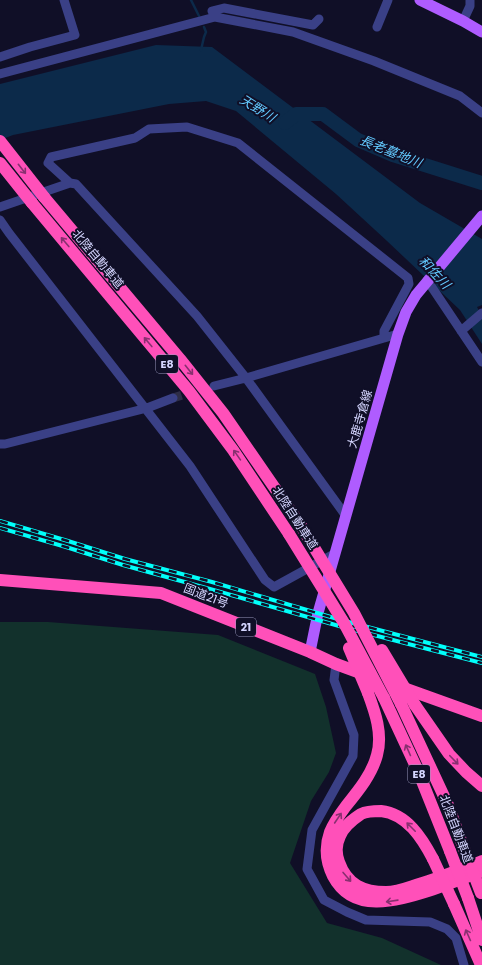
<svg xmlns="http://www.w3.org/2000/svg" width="482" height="965" viewBox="0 0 482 965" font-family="Poppins,'Noto Sans JP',sans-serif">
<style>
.green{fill:#12312c}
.water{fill:#0c2a4a}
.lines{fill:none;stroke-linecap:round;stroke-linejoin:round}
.stream{stroke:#0c2a4a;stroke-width:2.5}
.river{stroke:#0c2a4a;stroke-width:14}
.minor-tunnel{stroke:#2e2d47;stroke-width:9;stroke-dasharray:9 4.5;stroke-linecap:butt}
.minor{stroke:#3a4086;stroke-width:9}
.major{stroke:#af5cff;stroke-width:11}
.highway{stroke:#ff50b9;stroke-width:12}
.rail-casing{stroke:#01fffa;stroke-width:4}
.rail{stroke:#100f27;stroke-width:2.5;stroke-dasharray:8;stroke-linecap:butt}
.highway-bridge{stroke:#ff50b9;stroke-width:12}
.oneway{stroke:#883070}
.labels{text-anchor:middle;stroke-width:4;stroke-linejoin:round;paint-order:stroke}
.shield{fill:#100f27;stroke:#9a9abe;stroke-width:1}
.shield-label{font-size:11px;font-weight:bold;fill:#d5d6ff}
.street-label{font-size:12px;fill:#d5d6ff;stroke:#100f27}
.water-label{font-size:13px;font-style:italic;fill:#63caff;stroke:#100f27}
</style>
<rect width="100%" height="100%" fill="#100f27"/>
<!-- green -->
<path class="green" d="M0,622h48l170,13 97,39 11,33 10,46 -7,19 -18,29 -21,62 37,60 55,15 59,27h-441z"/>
<!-- water -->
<path class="water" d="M156,45l56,2 208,156 62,36v66l-5,2 5,9v28l-22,-34 -73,-69 -51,-47 -100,-83 -30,-10 -37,3 -156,31 -13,5v-56z"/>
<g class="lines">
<!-- stream -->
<path class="stream" d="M191,0l8,16
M201,50l3,-13 2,-5 -2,-5"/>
<!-- river -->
<path class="river" d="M285,123l11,-9h27l35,26 35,15 89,28"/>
<!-- minor-tunnel -->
<path class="minor-tunnel" d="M173,398l21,-7"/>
<!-- minor -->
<path class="minor" d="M215,17l-3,-6 12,-3 89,17 6,-6
M463,21l7,-15v-6
M377,27l11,-27
M0,57l30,-10 45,-12 -11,-35
M0,74l215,-57 78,15 81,29 86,35 22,17
M70,183l6,1 121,132 49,62 100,138
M0,207l70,-24 -22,-20 3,-6 84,-19 14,-9 38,-2 51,16 170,135 1,6 -25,47v7
M0,220l9,13 181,233 75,114 9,7 60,-33
M427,280l55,82
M461,331l21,-18
M214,386l32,-8 152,-44
M0,444h5l142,-36 26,-10
M336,664l-2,16 20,55 -1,21 -41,74 -5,39 17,31 23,12 19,8 64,2 17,7 9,9 8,27"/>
<!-- major -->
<path class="major" d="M420,0l43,21 19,11
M310,652l8,-39 80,-279 8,-22 10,-17 66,-79"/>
<!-- highway -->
<path class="highway" d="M44,197l136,162 43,54 78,113
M32,203l157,188 44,59 56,84
M0,580l161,13 149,59 26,12 30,11
M398,686l84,30
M368,693c7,19 15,41 9,62 -5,19 -18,35 -31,51 -6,8 -12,16 -16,26 -5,14 -4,30 3,44 20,38 63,25 95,15 18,-6 36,-13 54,-20
M384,698l34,73 32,80
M401,704l47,101 15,41
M415,705l34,49 17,18 16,14
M433,859c-11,-21 -26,-45 -52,-48 -6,0 -14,0 -20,3 -9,6 -17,12 -21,22 -4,8 -4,18 -1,26 8,23 25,30 47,30 12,0 23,-5 33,-8 21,-6 42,-15 63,-23
M468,898l14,42
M454,904l27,61"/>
<defs>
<path id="rail" d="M0,521l68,20 57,18 87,23 129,38 141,37
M0,528l66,19 57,18 87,24 129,37 143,37"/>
</defs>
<!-- rail casing -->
<use href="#rail" class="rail-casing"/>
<!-- rail -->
<use href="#rail" class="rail"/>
<!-- highway-bridge -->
<path class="highway-bridge" d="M0,141l44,56
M0,163l32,40
M301,526l53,87 47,91
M289,534l55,89 40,75
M349,648l19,45
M382,650l33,55
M463,846l18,47
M450,851l18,47
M433,859l21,45"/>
</g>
<!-- one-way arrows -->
<defs><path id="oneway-shaft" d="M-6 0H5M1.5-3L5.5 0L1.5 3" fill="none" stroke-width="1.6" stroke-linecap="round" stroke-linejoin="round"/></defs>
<g class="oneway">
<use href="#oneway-shaft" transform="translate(22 169) rotate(52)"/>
<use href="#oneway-shaft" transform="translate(65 242) rotate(-130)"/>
<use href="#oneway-shaft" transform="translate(148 342) rotate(-130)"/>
<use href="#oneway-shaft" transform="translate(189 370) rotate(51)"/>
<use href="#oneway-shaft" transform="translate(237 455) rotate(-125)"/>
<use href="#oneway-shaft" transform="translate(408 750) rotate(-114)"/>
<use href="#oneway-shaft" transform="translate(454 760) rotate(46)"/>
<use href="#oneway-shaft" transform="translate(338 818) rotate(-56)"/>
<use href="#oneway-shaft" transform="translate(411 827) rotate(-135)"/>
<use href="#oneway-shaft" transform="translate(347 877) rotate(49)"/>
<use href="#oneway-shaft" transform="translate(392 901) rotate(172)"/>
<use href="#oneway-shaft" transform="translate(468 935) rotate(-114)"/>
</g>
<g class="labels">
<!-- shield labels -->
<g class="shield">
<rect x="156" y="355" width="22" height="18" rx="3"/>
<rect x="236" y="618" width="20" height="18" rx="3"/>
<rect x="408" y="765" width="22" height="18" rx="3"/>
</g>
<g class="shield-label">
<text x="167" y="368">E8</text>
<text x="246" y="631">21</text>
<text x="419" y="778">E8</text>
</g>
<!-- street labels -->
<g class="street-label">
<text transform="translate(98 259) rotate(50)" y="4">北陸自動車道</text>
<text transform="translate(360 419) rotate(-74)" y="4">大鹿寺倉線</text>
<text transform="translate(295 518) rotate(57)" y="4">北陸自動車道</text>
<text transform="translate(206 596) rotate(21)" y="4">国道21号</text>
<text transform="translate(456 829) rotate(69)" y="4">北陸自動車道</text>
</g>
<!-- water labels -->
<g class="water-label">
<text transform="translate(258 108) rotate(32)" y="5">天野川</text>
<text transform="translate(391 151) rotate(22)" y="5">長老墓地川</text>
<text transform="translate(435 272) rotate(47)" y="5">和佐川</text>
</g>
</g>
</svg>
